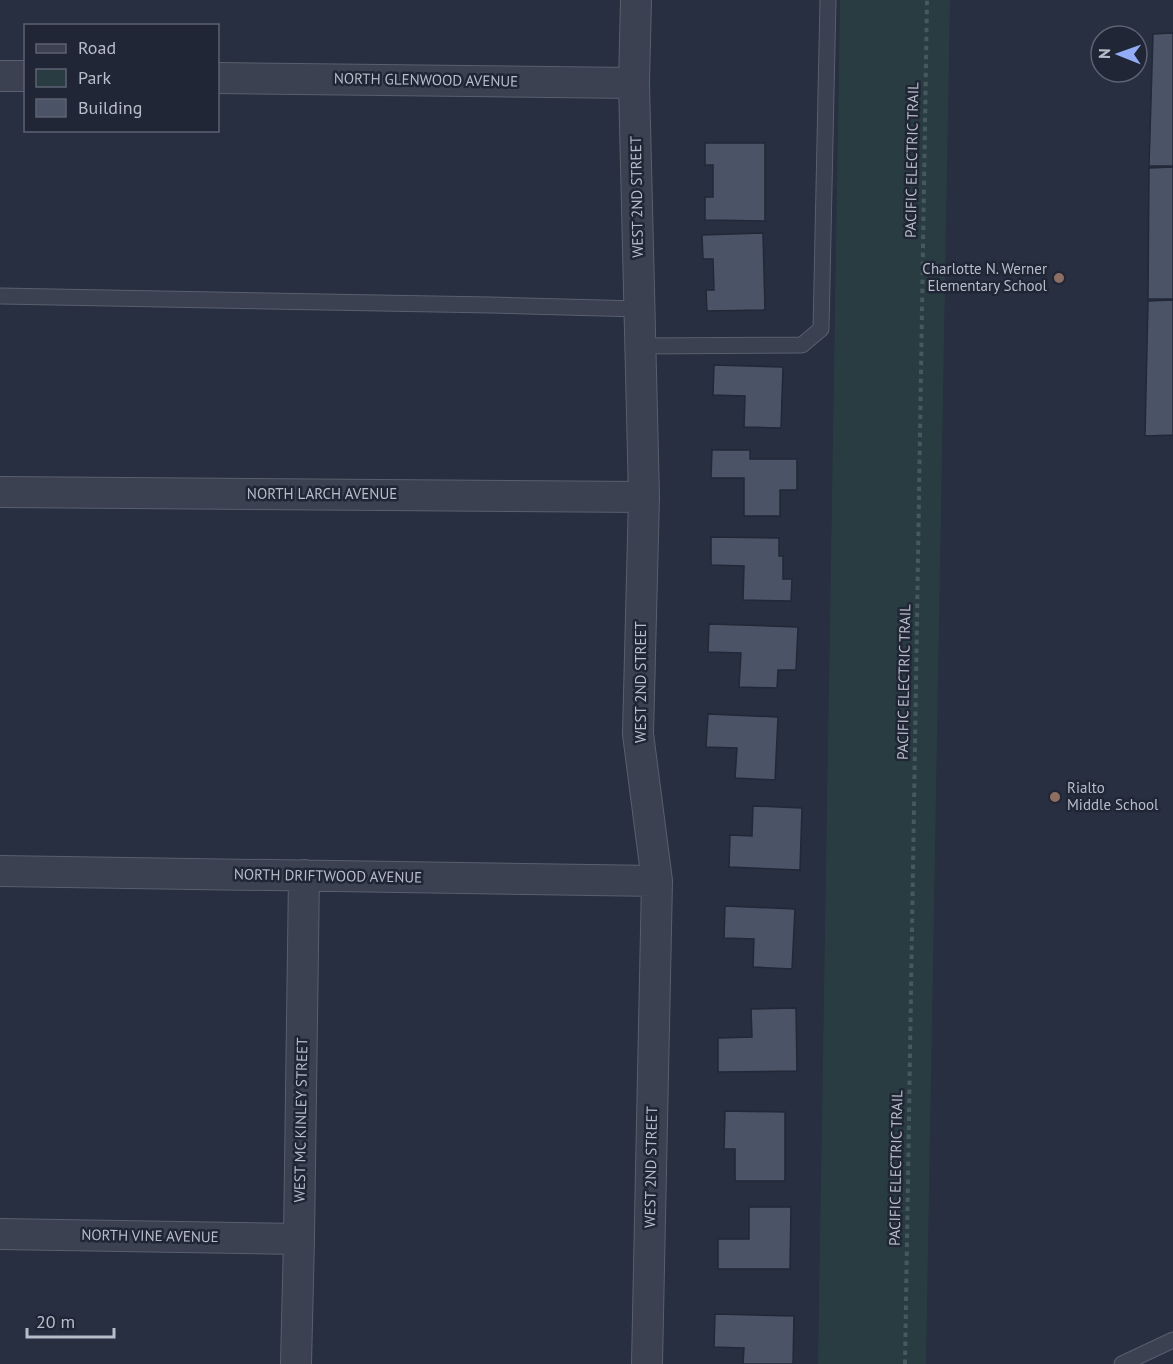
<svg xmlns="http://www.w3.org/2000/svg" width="1173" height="1364" viewBox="0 0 1173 1364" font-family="'PT Sans',sans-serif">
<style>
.green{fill:#293c41}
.building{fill:#4b5367;stroke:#222837;stroke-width:1.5}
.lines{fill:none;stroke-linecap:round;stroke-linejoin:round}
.lane-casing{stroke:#595f6d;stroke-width:17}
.street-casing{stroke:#595f6d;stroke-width:32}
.path{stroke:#47595e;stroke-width:4;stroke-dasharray:4.5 4.5;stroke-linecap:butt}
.lane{stroke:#3b4150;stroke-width:15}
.street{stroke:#3b4150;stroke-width:30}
.education-dot{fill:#8d6e63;stroke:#202635;stroke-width:2}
.labels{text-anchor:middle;stroke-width:5;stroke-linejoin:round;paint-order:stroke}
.street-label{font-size:15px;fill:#b8bdca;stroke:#202635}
.poi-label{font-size:15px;fill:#b8bdca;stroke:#202635;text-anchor:end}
</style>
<rect width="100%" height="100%" fill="#272f40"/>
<!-- green -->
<path class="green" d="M840,0h110l-24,1364h-108z"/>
<!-- building -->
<path class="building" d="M1173,33v133h-24l4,-132z
M705,143h60v78l-60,-1v-23h8v-32h-8z
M1173,167v132h-25l1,-131z
M763,233l2,77 -58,1 -1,-21h8l-1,-31h-10l-1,-24z
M1173,300v135l-28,1 3,-135z
M714,365l69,2 -2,61 -37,-1 1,-31 -32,-1z
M712,450h38v9h47v31h-17v26h-36v-38h-33z
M711,537l68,1v18h4v23h9l-1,22 -48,-1 1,-34 -33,-1z
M709,624l89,3 -2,43h-18l-1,18 -38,-1 2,-34 -33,-1z
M708,714l70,3 -3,63 -40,-2 2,-30 -31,-1z
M753,806l49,2 -2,62 -71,-3 1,-32 22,1z
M725,906l70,3 -3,60 -39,-2 1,-28 -30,-1z
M796,1008l1,63 -79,1v-34l34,-1 -1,-28z
M725,1111l60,1v69h-50v-32h-11z
M749,1207h42l-1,62h-72v-30h31z
M715,1314l79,2 -1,48h-50l1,-16 -30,-1z"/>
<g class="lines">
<defs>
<path id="lane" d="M0,296l491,9 148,4
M640,346l162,-1 19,-16 7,-329
M1122,1364l51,-24"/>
<path id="street" d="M636,0l-2,83 10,414 -6,237 19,147 -10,483
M0,76h26
M218,78l416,5
M0,492l644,5
M0,871l657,10
M0,1234l299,5
M296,1364l3,-125 5,-364"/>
</defs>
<!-- lane casing -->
<use href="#lane" class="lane-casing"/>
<!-- street casing -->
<use href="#street" class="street-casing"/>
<!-- path -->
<path class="path" d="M905,1364l22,-1364"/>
<!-- lane -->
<use href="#lane" class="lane"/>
<!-- street -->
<use href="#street" class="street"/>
</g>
<!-- markers -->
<g class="education-dot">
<circle cx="1059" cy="278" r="6"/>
<circle cx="1055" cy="797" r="6"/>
</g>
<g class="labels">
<!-- street labels -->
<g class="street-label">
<text transform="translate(426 80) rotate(1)" y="5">NORTH GLENWOOD AVENUE</text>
<text transform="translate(912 160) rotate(-89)" y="5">PACIFIC ELECTRIC TRAIL</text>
<text transform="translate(637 197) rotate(-91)" y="5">WEST 2ND STREET</text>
<text x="322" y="499">NORTH LARCH AVENUE</text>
<text transform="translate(641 682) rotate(-90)" y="5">WEST 2ND STREET</text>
<text transform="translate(904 682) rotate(-89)" y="5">PACIFIC ELECTRIC TRAIL</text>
<text transform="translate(328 876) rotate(1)" y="5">NORTH DRIFTWOOD AVENUE</text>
<text transform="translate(301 1120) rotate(-89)" y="5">WEST MC KINLEY STREET</text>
<text transform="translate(651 1167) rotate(-89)" y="5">WEST 2ND STREET</text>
<text transform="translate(896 1168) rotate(-89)" y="5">PACIFIC ELECTRIC TRAIL</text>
<text transform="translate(150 1236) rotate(1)" y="5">NORTH VINE AVENUE</text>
</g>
<!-- poi labels -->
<g class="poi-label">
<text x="1047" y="274">Charlotte N. Werner<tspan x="1047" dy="17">Elementary School</tspan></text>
<text x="1067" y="793" text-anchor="start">Rialto<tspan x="1067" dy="17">Middle School</tspan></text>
</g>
</g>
<!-- legend -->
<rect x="24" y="24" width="195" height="108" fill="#202635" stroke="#5d6271" stroke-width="1.5"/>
<rect x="36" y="44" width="30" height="9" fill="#3b4150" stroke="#5d6271" stroke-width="1.5"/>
<text x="78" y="54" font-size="18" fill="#b8bdca">Road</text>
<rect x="36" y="69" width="30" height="18" fill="#293c41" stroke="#5d6271" stroke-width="1.5"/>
<text x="78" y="84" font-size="18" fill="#b8bdca">Park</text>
<rect x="36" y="99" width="30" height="18" fill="#4b5367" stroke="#5d6271" stroke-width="1.5"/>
<text x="78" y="114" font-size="18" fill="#b8bdca">Building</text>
<!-- north arrow -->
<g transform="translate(1119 54) rotate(271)"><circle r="28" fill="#202635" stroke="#5d6271" stroke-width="1.5"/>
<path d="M0-4.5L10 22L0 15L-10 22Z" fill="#92adf5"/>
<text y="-9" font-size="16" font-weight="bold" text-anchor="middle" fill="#b8bdca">N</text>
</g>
<!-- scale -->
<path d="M27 1328v9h87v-9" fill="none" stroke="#b8bdca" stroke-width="3"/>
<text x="36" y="1328" font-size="18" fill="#b8bdca" stroke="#202635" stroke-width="4.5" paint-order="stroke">20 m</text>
</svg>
